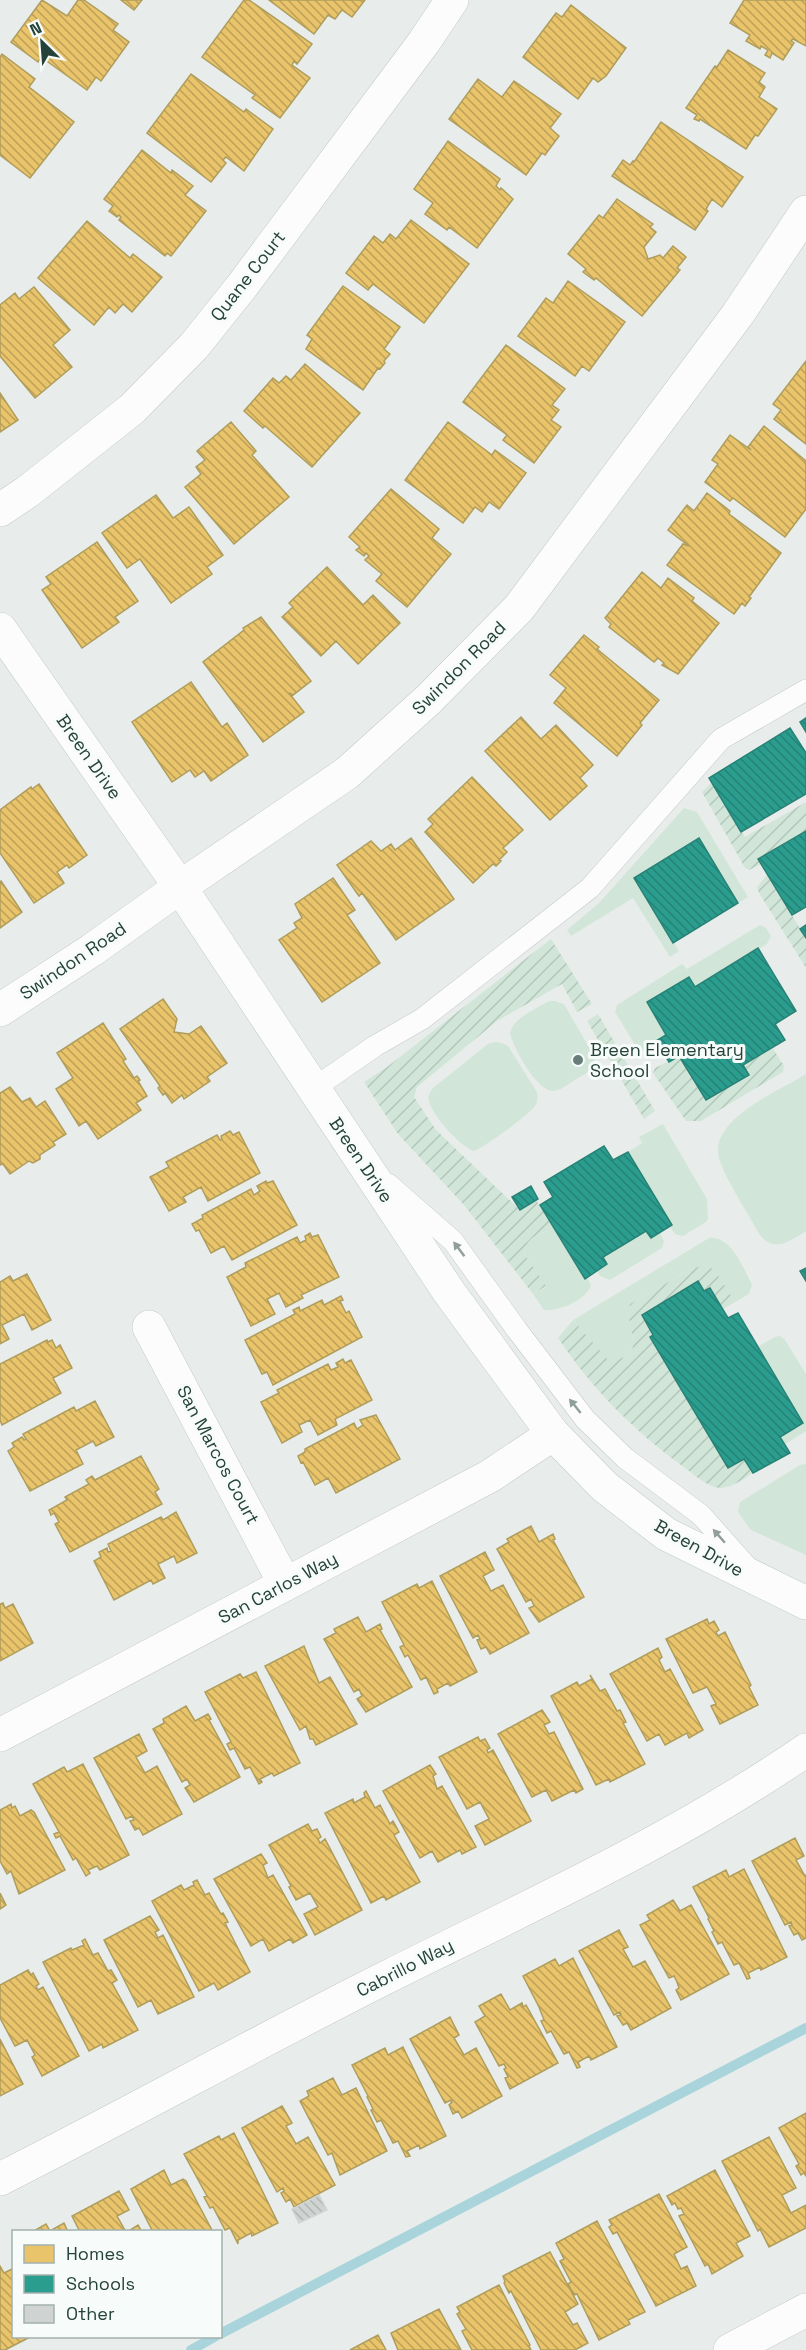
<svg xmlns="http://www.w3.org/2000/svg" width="806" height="2350" viewBox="0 0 806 2350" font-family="'Space Grotesk',sans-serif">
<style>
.green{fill:#d1e6d8}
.garden{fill:url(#garden-furrows)}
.homes{fill:url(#homes-back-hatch);stroke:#ae9d5c;stroke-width:1.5}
.schools{fill:url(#schools-back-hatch);stroke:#288276;stroke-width:1.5}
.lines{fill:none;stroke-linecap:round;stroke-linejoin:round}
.stream{stroke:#a9d4db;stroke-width:10}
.building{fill:url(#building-back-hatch);stroke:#d1d6d4;stroke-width:1.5}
.lane-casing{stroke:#c5cac8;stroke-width:22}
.street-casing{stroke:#c5cac8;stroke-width:34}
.secondary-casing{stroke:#c3cbc8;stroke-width:34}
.lane{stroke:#fcfcfc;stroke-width:21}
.street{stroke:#fcfcfc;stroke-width:33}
.secondary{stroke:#fcfcfc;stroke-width:33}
.oneway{fill:#909f9b}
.poi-dot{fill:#697e78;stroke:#f7fbf9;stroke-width:2}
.labels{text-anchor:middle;stroke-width:6;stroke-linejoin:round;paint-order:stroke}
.street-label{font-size:18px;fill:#24423a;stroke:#f7fbf9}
.poi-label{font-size:18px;fill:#24423a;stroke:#f7fbf9;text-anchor:start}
</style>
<defs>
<pattern id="garden-furrows" width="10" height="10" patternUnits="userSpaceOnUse" patternTransform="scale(1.5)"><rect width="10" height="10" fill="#d1e6d8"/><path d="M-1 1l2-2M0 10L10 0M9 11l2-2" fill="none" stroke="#b3c6ba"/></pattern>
<pattern id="homes-back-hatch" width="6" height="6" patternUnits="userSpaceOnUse" patternTransform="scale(1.5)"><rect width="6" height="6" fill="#e9c46a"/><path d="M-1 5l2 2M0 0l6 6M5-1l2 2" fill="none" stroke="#bda158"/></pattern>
<pattern id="schools-back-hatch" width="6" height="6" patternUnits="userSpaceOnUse" patternTransform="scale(1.5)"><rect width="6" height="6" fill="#2a9d8f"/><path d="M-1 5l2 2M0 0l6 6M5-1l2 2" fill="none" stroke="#248276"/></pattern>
<pattern id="building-back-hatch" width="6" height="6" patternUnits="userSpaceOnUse" patternTransform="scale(1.5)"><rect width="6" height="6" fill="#cfd4d2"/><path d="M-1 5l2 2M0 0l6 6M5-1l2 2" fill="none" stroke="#b2b7b5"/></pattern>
</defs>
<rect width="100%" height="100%" fill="#e8edeb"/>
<!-- green -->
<path class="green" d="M684,808l13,4 51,85 -10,6 -40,-65 -64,40 45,73 -9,6 -37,-59 -62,38 -4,-6 32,-27z
M760,925l6,3 5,8 -4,8 -72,43 -6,-10 -42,25 19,33 -10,6 1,2 -13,8 -7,-3 -22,-36 2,-7 65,-41 5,5z
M549,1001h6l9,3 31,54c-1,12 -8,15 -17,20 -7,4 -17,13 -25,13 -17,0 -40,-44 -43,-58 4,-16 26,-24 39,-32z
M495,1042l7,1 6,3 29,46c1,4 1,10 -2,14 -5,8 -53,43 -61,45 -14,-4 -42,-36 -45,-50 -2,-5 1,-9 4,-13l55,-44z
M806,1074v157c-17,11 -34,23 -48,1 -10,-19 -34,-55 -39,-74 -10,-39 60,-67 87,-84z
M663,1124l44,75 1,20 -2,3 -23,14 -8,-2 -5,-7 2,-2 -44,-73 14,-9 -3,-6z
M555,1230l29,48 3,-1 4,8c-3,14 -33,27 -47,25l-11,-16 13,-7 -22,-33c2,-16 16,-22 31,-24z
M646,1231l5,7 9,-5 4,8 -2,7 -52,32 -10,-4 -3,-5 10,-7 -4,-7z
M709,1238c22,-3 35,31 43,47l-3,9 -14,8 -21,-32 -21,-2 -63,36c-7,27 22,50 -21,58l-36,-42z
M780,1336l5,4 21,34v57l-22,14 -4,-8 23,-14 -44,-74v-3l16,-9z
M806,1464v91l-55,-25 -13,-18 2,-10 60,-37z"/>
<!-- garden -->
<path class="garden" d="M712,782l33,55 61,-35v29l-45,33 -12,6 -4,-2 -43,-76z
M767,875l39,63v30l-47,-75 -2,-6z
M551,939l41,65 -15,8 -15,-28 -65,37 -80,66 -3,10 22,33 84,80 16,-10 19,30c-15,2 -29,7 -31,24l22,32 -13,8 -69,-89 -66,-71 -34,-52 23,-15z
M598,1014l57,97 -11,8 -57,-98z
M772,1047l12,19 -1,6 -82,49h-15l-33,-48 2,-5 24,-12 27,44 42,-25 -5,-10z
M704,1266l10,3 21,33 -12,7 -13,-21 -6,3 -6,-10 -56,35 11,19 -3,2 78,131 16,-9 9,14c-10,6 -21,15 -33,15 -13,-1 -25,-13 -35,-20 -51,-37 -92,-78 -127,-130l15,-18 36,41c43,-6 14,-30 21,-57l63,-36z"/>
<!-- homes -->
<path class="homes" d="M42,0l25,16 11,-16h6l34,24 -5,6 16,12 -28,39 -5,-4 -9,13 -46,-33 -3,5 -27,-20z
M121,0h21l-8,10z
M244,0h5l63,44 -15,20 -3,-3 -2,4 18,13 -30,40 -28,-20 3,-3 -53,-38z
M269,0h96l-13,17 -10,-7 -7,9 -7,-4 -14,19z
M744,0h62v46l-13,-7 -2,2 3,2 -11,17 -11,-7 -2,5 -5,-3 3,-5 -7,-4 -1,3 -14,-8 4,-6 -20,-12z
M571,5l55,43 -20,28 -8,6 -5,-4 -15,21 -55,-42 33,-44 6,4z
M728,50l37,23 -6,9 6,5 -6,10 18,12 -19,27 -3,-1 -9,14 -46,-30 -1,2 -5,-2 3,-4 -11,-7 29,-42 2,1z
M2,54l33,25 -6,8 45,35 -44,56 -30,-23v-98z
M191,74l53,38 2,-3 27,20 -29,42 -18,-14 -3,3 3,3 -15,19 -64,-49z
M478,79l24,18 12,-16 47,33 -11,14 9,8 -14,19 -3,-2 -16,22 -77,-56z
M661,122l82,55 -21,30 -10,-8 -6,10 2,2 -13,19 -83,-54 11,-16 7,5 3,-4 1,1z
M448,141l52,38 -4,7 4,4 1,-2 12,11 -36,49 -28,-21 -2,3 -22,-16 8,-11 -19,-14z
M142,150l29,23 1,-3 21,16 -8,9 21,16 -35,45 -4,-3 -2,3 -46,-36 2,-3 -2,-2 -2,2 -8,-6 4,-5 -9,-7z
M617,199l36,25 -3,3 6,5 -12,15 4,12 12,-4 3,3 10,-12 13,11 -9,11 3,2 -38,46 -46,-38 -2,2 -11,-8 3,-3 -18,-15 31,-39 4,3z
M411,220l58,44 -45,59 -51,-39 -5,6 -22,-17 28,-37 9,7 7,-9 6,5z
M87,221l43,37 3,-4 29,23 -30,35 -9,-8 -8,9 -6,-6 -15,18 -56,-47z
M568,281l57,41 -36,49 -7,-5 -7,10 -57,-40 28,-38 7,5z
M343,286l57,41 -16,22 6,5 -6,7 1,2 -5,6 -2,-1 -15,22 -57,-41 6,-10 -5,-4z
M34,287l36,43 -17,15 19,22 -37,31 -35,-42v-51l15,-12 4,6z
M506,345l59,44 -13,16 7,5 -8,10 10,7 -27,36 -31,-23 4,-5 -44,-33z
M806,361v83l-32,-25 7,-9 -8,-6z
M305,364l55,49 -48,54 -47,-41 -2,2 -19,-17 29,-33 6,5 7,-7 5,4z
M0,393l18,27 -18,12z
M231,422l25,29 -4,4 37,42 -55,47 -49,-57 16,-13 -5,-7 9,-7 -8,-9z
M448,422l44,33 3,-5 31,23 -27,36 -10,-7 -7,10 -7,-5 -12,16 -58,-43z
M764,426l42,35v48l-21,28 -52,-39 -3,3 -25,-19 13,-18 -6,-4 18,-25 21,15 -3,-3z
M391,489l48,40 -7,9 19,16 -44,53 -31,-26 6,-7 -17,-14 4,-4 -3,-3 -2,3 -8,-6 4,-3 -11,-10z
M707,493l23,18 -1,3 52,39 -32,44 2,1 -6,8 -3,-3 -8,11 -67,-49 16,-21 6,2 -21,-16 19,-25 7,6z
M156,495l17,23 16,-11 34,48 -16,12 5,7 -41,29 -31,-44 -13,9 -25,-35z
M97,542l41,59 -23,16 4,5 -37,26 -40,-58 9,-6 -5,-7z
M327,567l36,38 10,-10 27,28 -42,41 -22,-23 -15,15 -39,-39 11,-10 -4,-4z
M642,572l19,16 7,-10 26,20 -2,3 27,22 -41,51 -16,-9 2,-2 -6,-5 -4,4 -45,-35 2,-3 -6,-6z
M261,617l50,64 -18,14 -4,-2 15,19 -41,30 -60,-80 41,-32 -1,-2z
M584,635l15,12 -2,2 62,51 -19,23 2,2 -25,31 -63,-53 12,-15 -16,-13z
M191,682l31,45 5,-4 21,32 -37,26 -7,-10 -9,6 -5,-7 -18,12 -40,-60z
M521,717l20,22 15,-14 37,40 -13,13 7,8 -37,34 -65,-69z
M472,777l51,53 -20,18 4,4 -8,8 2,1 -5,5 -3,-2 -20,19 -48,-51 8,-8 -5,-5z
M39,784l48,71 -18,13 -2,-3 -10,7 7,11 -30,20 -34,-50v-43l31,-23 1,2z
M411,838l43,61 -58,41 -34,-47 -3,3 -22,-31 34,-24 10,10 10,-7 4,6z
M333,878l22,32 -8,5 33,48 -58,39 -43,-62 18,-12 -3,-5 8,-5 -7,-14z
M1,881l21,31 -22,16v-46z
M163,999l14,20 -3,13 15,2 12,-8 26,37 -20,14 3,4 -26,18 -2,-4 -10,8 -7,-10 -2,2 -5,-7 2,-2 -40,-57z
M103,1023l23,36 -3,2 11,17 3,-2 3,4 -2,1 9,15 -11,7 5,7 -43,29 -12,-18 -7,5 -23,-37 17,-11 -16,-25z
M10,1087l12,15 8,-4 6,9 9,-6 21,33 -13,8 2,3 -15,10v4l-7,4 -4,-2 -19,13 -7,-10 -3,1v-72z
M230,1131l3,4 6,-3 21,41 -52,28 -7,-14 -18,10 3,5 -17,9 -19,-34 19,-10 -3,-5 51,-27 3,5 2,-1 -1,-3z
M266,1181l1,2 6,-2 24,44 -65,35 -8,-14 -13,7 -12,-23 -3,1 -4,-7 11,-6 -1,-3 49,-26 3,6 6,-4 -3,-5z
M310,1233l2,4 6,-2 21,42 -38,18 2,3 -17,9 -7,-14 -12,6 8,15 -24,12 -24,-49 19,-10 -1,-4 52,-26 3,6 6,-3 -1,-4z
M27,1274l24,46 -19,10 -8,-16 -22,11 7,14 -9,5v-62l10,-6 3,5z
M341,1296l2,4 -3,1 6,12 3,-2 13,26 -89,48 -6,-13 -5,2 -17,-34 50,-26 -2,-4 6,-3 1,4 22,-11 2,5z
M47,1340l1,2 4,-2 4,8 4,-3 12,23 -19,10 8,15 -59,32 -2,-5v-56z
M343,1359l2,4 6,-3 21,40 -37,19 2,6 -19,10 -8,-15 -11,5 3,7 -20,11 -21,-41 18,-9 -2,-3 51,-26 3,6 7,-3 -2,-4z
M95,1401l19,36 -18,9 -3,-5 -17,9 7,14 -53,27 -22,-40 6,-4 -2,-4 10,-6 2,3 2,-1 -3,-5 51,-27 2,4z
M376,1415l24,44 -64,34 -8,-15 -13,7 -12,-23 -2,1 -3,-7 7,-4v-3l49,-26 3,6 6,-4 -3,-5z
M141,1456l18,33 -4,3 7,12 -92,48 -15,-28 4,-2 -5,-9 -3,2 -2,-5 18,-10 -2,-3 24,-13 -3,-4 6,-4 3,4z
M176,1512l21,41 -20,10 -3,-7 -16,8 7,14 -12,6 -2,-4 -37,20 -20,-39 7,-4 -2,-5 8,-4 1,4 3,-1 -3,-7 53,-27 2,3z
M531,1526l8,16 14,-8 2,5 -2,1 31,57 -45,25 -10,-14 5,-2 -3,-7 -5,3 -29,-53 12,-7 -2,-3z
M485,1552l9,18 -11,6 8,15 12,-6 26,48 -39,21 -4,-7 -5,2 -4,-9 3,-1 -2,-4 -5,3 -33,-62z
M432,1581l45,91 -27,14 -2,-3 -11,6 1,3 -4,2 -8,-17 -5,3 -13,-25 -3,2 -5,-10 4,-2 -22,-43 35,-18 2,4z
M3,1603l2,5 8,-4 20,39 -33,18v-57z
M358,1617l8,15 14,-8 2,5 -2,1 32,57 -46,25 -9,-13 5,-3 -3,-7 -5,3 -30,-53 12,-6 -2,-4z
M707,1619l2,5 5,-3 5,9 -3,2 2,4 7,-4 26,53 -2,2 9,18 -38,19 -9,-18 5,-2 -9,-17 -14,6 -27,-54z
M304,1646l15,37 11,-6 27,47 -41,21 -3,-6h-3l-4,-13 -6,4 -35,-64z
M658,1648l4,9 -3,3 6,12 5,-3 33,61 -14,8 -2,-5 -22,12 -6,-11 -12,7 -37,-67z
M256,1672l44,91 -26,13 -2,-3 -12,6 2,3 -3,2 -9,-17 -5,2 -11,-21 -4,2 -3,-6 4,-2 -26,-50 35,-18 3,4z
M590,1675l10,16 5,-2 12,22 3,-1 6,12 -3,1 22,41 -35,18 -1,-3 -13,6 -45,-89 26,-14 2,4 13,-7z
M186,1706l9,15 13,-7 3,5 -2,1 31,57 -46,25 -9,-14 5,-3 -3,-6 -5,3 -29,-53 11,-6 -1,-4z
M542,1710l8,12 -6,3 5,9 5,-2 29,57 -7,4 -2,-3 -22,11 -6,-11 -14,7 -34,-63z
M139,1734l8,17 -11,6 9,16 12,-7 25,48 -39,21 -4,-7 -4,2 -5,-9 4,-1 -2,-4 -6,3 -32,-61z
M478,1737l2,4 5,-2 5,9 -3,2 1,3 5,-3 38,71 -46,24 -10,-19 14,-7 -9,-17 -13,7 -28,-52z
M83,1764l46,91 -29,15 -3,-4 -9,4 2,3 -4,3 -10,-18 -3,2 -13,-24 -4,2 -2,-4 5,-2 -26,-48 31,-17 3,5z
M430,1765l6,9 -3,2 4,13 5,-3 34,61 -14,7 -2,-4 -22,12 -6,-11 -12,7 -37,-67z
M366,1791l9,17 5,-3 10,19 3,-3 6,11 -5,3 26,47 -34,18 -2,-4 -13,7 -46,-90 28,-14 1,4 11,-6 -1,-4z
M11,1804l1,4 3,-2 5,10 11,-6 3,2 31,58 -46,24 -8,-23 -4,3 -7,-13v-51z
M308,1824l4,7 5,-2 4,8 -3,2 2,4 5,-4 37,71 -47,25 -11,-21 14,-7 -8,-14 -14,7 -7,-13 2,-1 -22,-41z
M795,1838l9,18 -8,4 9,16 1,-1v63l-4,2 -4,-7 -4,2 -5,-9 3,-1 -1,-3 -6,3 -33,-64z
M261,1854l6,9 -4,2 5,13 5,-3 34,60 -14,8 -3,-4 -21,12 -6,-12 -12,7 -37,-67z
M744,1869l43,88 -26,13 -1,-3 -12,6 2,5 -3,1 -8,-16 -5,2 -12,-23 -4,2 -6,-12 2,-1 -6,-12 1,-1 -16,-31 33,-17 3,7z
M197,1880l8,15 4,-2 12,21 2,-1 5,9 -3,1 25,49 -32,18 -4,-7 -15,8 -47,-90 29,-16 3,5 10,-5 -1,-3z
M0,1893l6,12 -6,4z
M673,1900l7,11 11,-6 38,69 -48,26 -5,-10 3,-2 -2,-6 -3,-6 -5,2 -29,-53 10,-5 -3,-5z
M150,1916l9,14 -4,2 3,6 5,-3 31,62 -36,17 -7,-14 -13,7 -34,-67z
M619,1930l9,17 -5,2 10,18 12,-6 26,47 -40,22 -4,-7 -4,2 -6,-9 4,-1 -1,-3 -6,3 -35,-64z
M85,1939l8,16 5,-2 10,18 3,-1 6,10 -5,3 26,47 -35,18 -1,-4 -13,7 -46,-89 28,-14 1,2 12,-5 -2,-4z
M573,1958l44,89 -26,13 -2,-4 -11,6 2,5 -3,1 -8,-16 -5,2 -13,-23 -4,2 -6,-12 3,-1 -5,-13 -16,-31 32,-17 4,7z
M28,1970l3,5 2,-2 6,11 -3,2 2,4 5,-3 36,69 -37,20 -10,-19 3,-2 -8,-15 -12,6 -15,-28v-33z
M501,1994l9,16 12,-7 1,4 3,-2 32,58 -48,26 -5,-11 3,-1 -4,-8 2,-1 -2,-4 -5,2 -24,-44 10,-6 -6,-10z
M450,2017l9,18 -5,3 10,17 12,-7 26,48 -40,22 -4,-7 -5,3 -4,-9 3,-3 -1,-2 -6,3 -35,-64z
M0,2039l23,45 -23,12z
M403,2047l43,89 -26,13 -1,-4 -12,6 3,5 -4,1 -8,-16 -5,2 -12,-23 -4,2 -6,-12 2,-1 -6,-12 1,-1 -16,-31 33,-17 3,7z
M333,2078l9,17 14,-7 31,63 -47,24 -8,-22 -4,2 -28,-54 9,-5 -2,-5z
M282,2106l10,17 -6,3 10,18 12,-7 27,48 -41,22 -4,-8 -4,3 -5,-9 3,-2 -1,-3 -6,4 -35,-64z
M806,2113v63l-2,-3 -3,2 -5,-9 3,-2 -20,-36z
M234,2133l44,90 -26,13 -1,-3 -13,7v4l-8,-16 -5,2 -12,-23 -3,1 -6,-11 3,-1 -23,-42 35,-18 2,4z
M769,2137l27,51 -14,7 9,18 15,-8v23l-37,19 -9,-18 -2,2 -36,-70z
M164,2170l7,15 12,-6 3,2 27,51h-60l-22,-43z
M715,2170l35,66 -14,7 7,13 -31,18 -4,-10 -3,2 -26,-50 5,-2 -3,-6 -3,1 -3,-6 -3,2 -5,-9z
M119,2191l10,19 -12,6 9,16h-46l-8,-16z
M659,2194l28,53 -13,7 7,15 6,-3 9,20 -40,20 -39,-74 -4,2 -4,-7 3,-2 -3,-5z
M597,2221l48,91 -17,8 2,4 -31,16 -22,-46 -3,1 -6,-11 3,-2 -11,-21 4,-2 -8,-16z
M64,2223l4,9h-36l14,-8 4,7z
M138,2225l4,7h-15z
M550,2252l28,52 -13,8 8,13 4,-2 11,20 -13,7h-34l-30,-59 -2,2 -5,-10 1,-1 -2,-6z
M0,2266l4,7 10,-5v68h18l-27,14h-5z
M499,2285l31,60 -1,1 2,4h-59l-10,-19 4,-2 -9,-15 3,-2 -3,-5z
M439,2309l22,41h-63l-7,-17z
M378,2335l8,15h-36z"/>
<!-- schools -->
<path class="schools" d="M806,718v14l-6,-10z
M790,728l16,25v41l-65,38 -32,-54z
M806,831v76l-14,8 -34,-56z
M699,838l39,65 -65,40 -39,-65z
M806,925v13l-6,-9z
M758,948l38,63 -21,13 10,16 -42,25 6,10 -43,25 -27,-44 -10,6 -12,-19 -1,-2 10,-6 -19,-33 42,-25 6,10z
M604,1146l9,14 15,-8 44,73 -21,13 -5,-7 -43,26 4,7 -22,15 -45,-74 13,-8 -9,-15z
M531,1186l7,13 -18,11 -8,-13z
M806,1268v13l-6,-10z
M698,1281l6,10 6,-3 18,30 10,-5 65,110 -23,14 10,16 -37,20 -9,-14 -16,9 -78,-131 3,-2 -11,-20z"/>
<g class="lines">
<!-- stream -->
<path class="stream" d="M220,2334l586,-306
M191,2350l25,-14"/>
</g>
<!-- building -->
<path class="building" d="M319,2195l8,15 -28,13 -7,-14z"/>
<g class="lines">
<defs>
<path id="lane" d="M313,1089l62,-43 47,-27 168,-131 131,-149 85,-49
M388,1184l65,57 64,89 68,89 40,39 76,57 47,53"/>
<path id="street" d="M0,510l27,-18 105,-83 62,-63 48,-60 182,-244 28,-42
M0,1010l92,-60 88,-63 167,-114 81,-73 91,-92 219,-294 68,-102
M149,1327l136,257
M0,1735l490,-259 63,-42
M0,2179c131,-66 259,-138 391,-204 140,-70 286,-136 415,-225
M730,2350l76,-40"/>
<path id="secondary" d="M0,629l180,258 269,405 104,142 52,53 61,47 140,69"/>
</defs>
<!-- lane casing -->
<use href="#lane" class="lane-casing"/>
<!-- street casing -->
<use href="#street" class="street-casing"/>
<!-- secondary casing -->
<use href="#secondary" class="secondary-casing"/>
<!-- lane -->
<use href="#lane" class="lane"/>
<!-- street -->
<use href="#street" class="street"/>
<!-- secondary -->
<use href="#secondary" class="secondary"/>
</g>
<!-- one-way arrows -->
<defs><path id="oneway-solid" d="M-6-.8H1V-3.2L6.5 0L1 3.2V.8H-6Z" transform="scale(1.5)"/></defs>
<g class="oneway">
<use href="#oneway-solid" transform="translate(459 1249) rotate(-127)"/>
<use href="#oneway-solid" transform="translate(575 1406) rotate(-129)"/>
<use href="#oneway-solid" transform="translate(719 1536) rotate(-131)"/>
</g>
<!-- markers -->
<circle class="poi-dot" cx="578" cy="1060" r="6"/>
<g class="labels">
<!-- street labels -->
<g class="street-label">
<text transform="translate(248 276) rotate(-52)" y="6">Quane Court</text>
<text transform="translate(459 668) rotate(-45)" y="6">Swindon Road</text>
<text transform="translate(89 757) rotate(55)" y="6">Breen Drive</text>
<text transform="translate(73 961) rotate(-34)" y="6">Swindon Road</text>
<text transform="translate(361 1160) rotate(56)" y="6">Breen Drive</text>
<text transform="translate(218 1455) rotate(62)" y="6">San Marcos Court</text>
<text transform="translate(699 1548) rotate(29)" y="6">Breen Drive</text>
<text transform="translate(278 1588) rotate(-28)" y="6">San Carlos Way</text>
<text transform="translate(405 1968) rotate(-27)" y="6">Cabrillo Way</text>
</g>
<!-- poi labels -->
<g class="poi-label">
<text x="590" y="1056">Breen Elementary<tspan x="590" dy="21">School</tspan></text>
</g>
</g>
<!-- legend -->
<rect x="12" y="2230" width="210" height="108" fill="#f7fbf9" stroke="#a3b1ad" stroke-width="1.5"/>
<rect x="24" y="2245" width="30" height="18" fill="#e9c46a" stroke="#a3b1ad" stroke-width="1.5"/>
<text x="66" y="2260" font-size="18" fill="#24423a">Homes</text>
<rect x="24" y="2275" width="30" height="18" fill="#2a9d8f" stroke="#a3b1ad" stroke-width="1.5"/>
<text x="66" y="2290" font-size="18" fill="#24423a">Schools</text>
<rect x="24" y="2305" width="30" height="18" fill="#cfd4d2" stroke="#a3b1ad" stroke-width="1.5"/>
<text x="66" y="2320" font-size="18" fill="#24423a">Other</text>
<!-- north arrow -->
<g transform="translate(42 42) rotate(335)" stroke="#f7fbf9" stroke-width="4.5" paint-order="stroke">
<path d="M0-4.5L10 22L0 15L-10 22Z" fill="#24423a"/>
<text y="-9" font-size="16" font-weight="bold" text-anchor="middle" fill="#24423a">N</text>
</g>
</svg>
